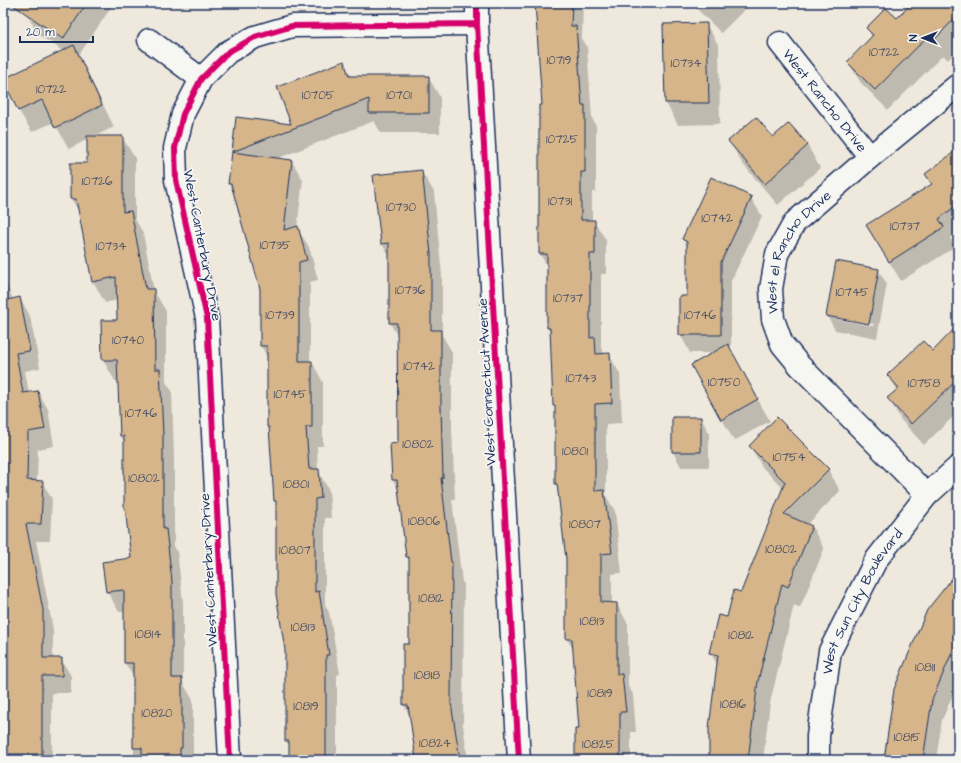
<svg xmlns="http://www.w3.org/2000/svg" width="961" height="763" viewBox="0 0 961 763" font-family="'Architects Daughter',sans-serif">
<style>
.shadow{fill:#0003;fill-rule:evenodd}
.building{fill:#d5b589;stroke:#1b2f5e}
.lines{fill:none;stroke-linecap:round;stroke-linejoin:round}
.street-casing{stroke:#1b2f5e;stroke-width:25}
.street{stroke:#f6f6f2;stroke-width:22}
.cycleway-casing{stroke:#f6f6f2;stroke-width:8}
.cycleway{stroke:#d6006c;stroke-width:6}
.labels{text-anchor:middle;stroke-width:3.5;stroke-linejoin:round;paint-order:stroke}
.number-label{font-size:12px;fill:#4a5069}
.street-label{font-size:14px;fill:#1b2f5e;stroke:#f6f6f2}
</style>
<rect width="100%" height="100%" fill="#efe9dd"/>
<filter id="ink" filterUnits="userSpaceOnUse"><feTurbulence type="fractalNoise" baseFrequency=".025" numOctaves="2"/><feDisplacementMap in="SourceGraphic" scale="8" xChannelSelector="R" yChannelSelector="G"/><feConvolveMatrix kernelMatrix="1 2 1 2 8 2 1 2 1" color-interpolation-filters="sRGB"/></filter>
<g filter="url(#ink)">
<!-- shadow -->
<path class="shadow" d="M33,3h81l-35,52 35,72 -21,10h29l13,21v61l8,14 11,58 12,20v71l6,9 2,65v90l3,5 6,51v81l10,17v60h-59v-82l-9,-15v-51h-6l-12,-21 25,-32 -7,-116 -4,-7 -2,-55h-4l-12,-21 15,-39 -1,-21 -12,3 -12,-22 -13,-68 -9,-14v-35h17v-25l-19,10 -15,-27 -22,10 -13,-21 -15,-32 59,-28 -24,-16 -13,-22z
M220,3h64v1l-61,4z
M536,3h47l-1,35 5,9 5,71 4,8v66h-4v29h2l12,19v34h-5v74l3,6h5l11,20 2,49 -16,1v72l9,15 7,62 -10,1v30h5l11,20v62l5,8 3,38h-5v28h-55l4,-30 -6,-79 -7,-12v-80l-8,-70 -3,-6v-75l-2,-3 -3,-71 -3,-6v-60l-8,-14 3,-148z
M691,3h60l-30,30z
M837,3h9l-2,3z
M913,3h45v46l-10,11 -5,-5 -55,55 -27,-27 -13,-21 24,-25 -5,-9 30,-9z
M706,24l13,22 1,78 -42,1 -12,-22 -2,-78z
M343,62l9,15h76l12,20v36h-59l-7,-12 -98,38 15,1 12,20 -6,48 12,19 9,33 -8,2v80h2l11,20v64h-6l1,25 11,19 2,28h-6v87l4,7 11,62 -3,1v85h-47v-13l-4,-6v-91l-9,-145 -2,-4 -5,-71 -2,-4v-67l-7,-13v-58l-27,-94 -5,-10 5,-31 -1,-2 59,-26z
M789,125l19,21 12,22 -42,37 -36,-42 -12,-21 43,-4z
M958,150v82l-8,6 5,9 -54,34 -22,-36 53,-60 -6,-10z
M421,171l13,21 8,84v59l10,17v77l3,70h-3l10,83 2,2 -1,141 5,35h-51l-7,-43 -6,-12 6,-60v-83l-3,-5 -8,-66 -6,-11 6,-36 -1,-107 -8,-14v-66l-8,-13z
M751,198l11,18 -31,65v71l39,69 -36,20 -12,-22 -7,-66h-25l-10,-19 8,-37v-49l-5,-9z
M878,270l9,14 -10,54 -42,-8 -8,-14zM836,317l38,7 -1,2 -37,-7z
M3,275l10,25 7,-2 10,18 10,52 -15,3 4,22 9,-1 10,17 6,37 -16,3 -1,32 5,1 10,17 -2,42h-14l17,88v30h8l10,17v17h-19v67h-43l-4,-7v-152l-2,-12z
M958,327v85l-34,33 -23,-25 -12,-21 8,-9 -8,-15 44,-23z
M701,418l8,15v34h-28l-8,-15z
M750,446l78,23 12,22 -33,34 5,2 12,22 -24,59 -6,-3 -24,98 -7,57h-53l8,-94 -8,-14 32,-59 42,-104 -21,-21z
M958,573v110l-16,37 -6,40h-51z"/>
<!-- building -->
<path class="building" d="M10,3h77l-24,36z
M535,3h37l-1,23h5l6,79h3v67h-4v48h14v34h-5v84l5,-1 1,17 14,-1 2,50 -17,1v87l9,-1 8,63 -11,1v48l16,1v71h5l4,38h-6v48h-45v-31h4l-7,-90h-6v-80l-9,-75h-2v-78h-2l-3,-78h-3v-74h-8v-149h3z
M912,3h46v12l-23,24 -5,-5 -55,56 -28,-28 26,-27 -7,-7 20,-20 11,10z
M707,23l2,80h-44l-2,-79z
M74,45l28,60 -47,23 -13,-28 -24,11 -15,-32z
M344,61l5,15h80v37h-60v-14l-137,53 4,-35 55,7 -14,-37z
M756,117l17,20 16,-14 19,22 -43,39 -37,-43z
M87,136h36v76l8,-1 15,78h8l1,80h5l3,65v95h3l6,52v97h10v70h-2v12h-38v-12h-9v-85h-9v-73l-18,2 -4,-30 29,-4 -6,-50h-1v-72h-4l-3,-76h-15l-1,-40h16l-1,-43 -24,5 -16,-83h-6v-36h17z
M958,149v55l-19,15 5,8 -55,35 -23,-37 66,-41 -7,-10z
M232,152l60,8 -8,70 14,-4 9,34 -8,2v99h13v66h-6l3,42h10l2,29 -6,1v93l4,-1 10,64h-3v105h-37v-19h-4v-91l-9,-56v-93h-2l-5,-74h-2v-81h-7v-57l-29,-105h-3z
M422,170l9,84v76h10v77l2,71h-2l10,84h1l-1,141 9,57h-44l-8,-55h-5v-61h6v-87h-3l-9,-77h-5l-2,-36 8,-1 -1,-120h-8v-80l-8,1 -8,-69z
M711,177l41,20 -31,65v73h-42v-39h8v-54l-5,-3z
M836,261l43,8 -10,55 -43,-8z
M20,297l10,54 -14,2 7,40 15,-2 7,38 -17,3 -1,48 16,1 -2,43h-15l17,86v48h19v18h-20v78h-38l-1,-453z
M958,325v54l-47,45 -24,-26 12,-10 -12,-13 36,-34 10,10z
M728,344l30,55 -37,21 -30,-55z
M672,417h29v35h-29z
M777,417l52,52 -45,45 28,12 -24,61 -6,-3 -24,97 -10,79h-39v-32l9,-73 -9,-2 9,-38 9,2 7,-27 7,2 44,-110 -36,-36z
M958,571v67l-26,62 -9,60h-39l10,-71 33,-79z"/>
<g class="lines">
<defs>
<g id="street">
<path d="M477,3v21l42,736"/>
<path d="M149,40l52,39"/>
<path id="s1" d="M780,43l90,114"/>
<path id="s2" d="M927,495l-127,-129 -18,-22 -9,-25 -2,-30 6,-35 18,-32 75,-65 88,-72"/>
<path d="M230,760l-23,-442 -31,-138 -1,-32 8,-34 18,-35 27,-27 27,-15 37,-11 185,-2"/>
<path id="s3" d="M818,760v-24l12,-85 46,-91 51,-65 31,-28"/>
</g>
</defs>
<!-- street casing -->
<use href="#street" class="street-casing"/>
<!-- street -->
<use href="#street" class="street"/>
<defs>
<path id="cycleway" d="M477,3v21l42,736
M230,760l-23,-442 -31,-138 -1,-32 8,-34 18,-35 27,-27 27,-15 37,-11 185,-2"/>
</defs>
<!-- cycleway casing -->
<use href="#cycleway" class="cycleway-casing"/>
<!-- cycleway -->
<use href="#cycleway" class="cycleway"/>
</g>
</g>
<g class="labels">
<!-- number labels -->
<g class="number-label">
<text x="884" y="56">10722</text>
<text x="559" y="64">10719</text>
<text x="686" y="67">10734</text>
<text x="51" y="93">10722</text>
<text x="318" y="99">10705</text>
<text x="399" y="99">10701</text>
<text x="562" y="143">10725</text>
<text x="97" y="185">10726</text>
<text x="560" y="205">10731</text>
<text x="401" y="211">10730</text>
<text x="717" y="222">10742</text>
<text x="905" y="230">10737</text>
<text x="275" y="249">10735</text>
<text x="111" y="250">10734</text>
<text x="410" y="294">10736</text>
<text x="852" y="296">10745</text>
<text x="568" y="302">10737</text>
<text x="280" y="319">10739</text>
<text x="700" y="319">10746</text>
<text x="128" y="344">10740</text>
<text x="419" y="370">10742</text>
<text x="581" y="382">10743</text>
<text x="724" y="386">10750</text>
<text x="924" y="387">10758</text>
<text x="290" y="398">10745</text>
<text x="141" y="417">10746</text>
<text x="418" y="448">10802</text>
<text x="575" y="455">10801</text>
<text x="789" y="461">10754</text>
<text x="144" y="482">10802</text>
<text x="296" y="488">10801</text>
<text x="424" y="525">10806</text>
<text x="585" y="528">10807</text>
<text x="781" y="553">10802</text>
<text x="295" y="554">10807</text>
<text x="431" y="602">10812</text>
<text x="592" y="625">10813</text>
<text x="303" y="631">10813</text>
<text x="148" y="638">10814</text>
<text x="741" y="639">10812</text>
<text x="925" y="671">10811</text>
<text x="427" y="679">10818</text>
<text x="600" y="697">10819</text>
<text x="733" y="708">10816</text>
<text x="306" y="710">10819</text>
<text x="157" y="717">10820</text>
<text x="907" y="741">10815</text>
<text x="435" y="747">10824</text>
<text x="598" y="748">10825</text>
</g>
<!-- street labels -->
<g class="street-label">
<text dy="5" stroke="none"><textPath href="#s1" startOffset="73">West Rancho Drive</textPath></text>
<text transform="translate(203 245) rotate(79)" y="5">West Canterbury Drive</text>
<text dy="5" stroke="none"><textPath href="#s2" startOffset="312">West el Rancho Drive</textPath></text>
<text transform="translate(486 382) rotate(-93)" y="5">West Connecticut Avenue</text>
<text transform="translate(208 570) rotate(-93)" y="5">West Canterbury Drive</text>
<text dy="5" stroke="none"><textPath href="#s3" startOffset="168">West Sun City Boulevard</textPath></text>
</g>
</g>
<!-- margin -->
<rect width="961" height="763" fill="none" stroke="#f6f6f2" stroke-width="16"/>
<rect x="8" y="8" width="945" height="747" fill="none" stroke="#1b2f5e" stroke-width="1.5" filter="url(#ink)"/>
<!-- north arrow -->
<g transform="translate(923 38) rotate(270)" stroke="#f6f6f2" stroke-width="3" paint-order="stroke">
<path d="M0-3L7 15L0 10L-7 15Z" fill="#1b2f5e"/>
<text y="-6" font-size="11" font-weight="bold" text-anchor="middle" fill="#1b2f5e">N</text>
</g>
<!-- scale -->
<path d="M20 36v6h73v-6" fill="none" stroke="#1b2f5e" stroke-width="2"/>
<text x="26" y="36" font-size="12" fill="#1b2f5e" stroke="#f6f6f2" stroke-width="3" paint-order="stroke">20 m</text>
</svg>
